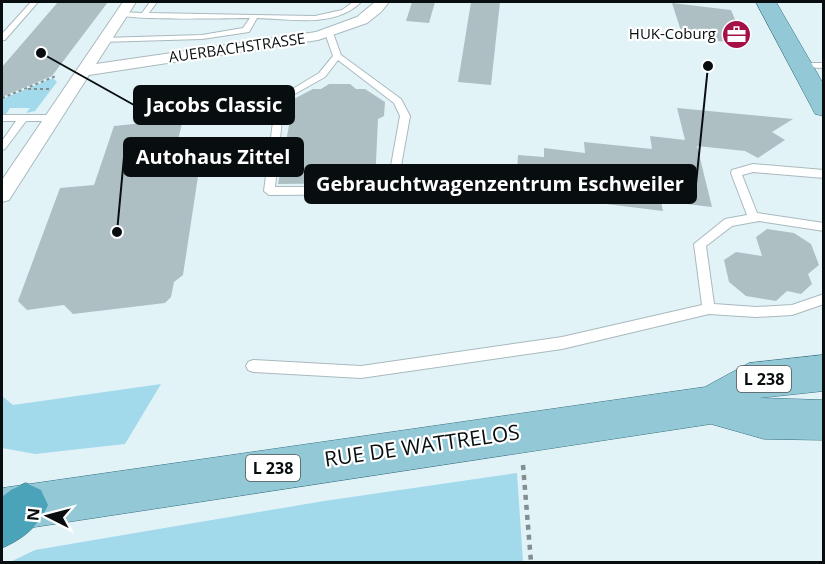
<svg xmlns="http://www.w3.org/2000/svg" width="825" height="564" viewBox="0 0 825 564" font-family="'Open Sans',sans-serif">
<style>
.green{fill:#a2daeb}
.building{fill:#aebfc4}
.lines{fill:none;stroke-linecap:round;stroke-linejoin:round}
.service-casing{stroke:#a9b9be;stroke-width:2}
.minor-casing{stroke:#a9b9be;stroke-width:2}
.primary-casing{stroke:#346f7e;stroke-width:1}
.motorway-casing{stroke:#346f7e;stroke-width:1}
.path-far1{stroke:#828e91;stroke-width:2;stroke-dasharray:3 3;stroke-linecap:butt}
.path{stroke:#828e91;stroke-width:4.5;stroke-dasharray:5 5;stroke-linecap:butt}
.service{fill:#fff;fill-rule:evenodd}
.minor{fill:#fff;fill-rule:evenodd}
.primary{fill:#93c8d6;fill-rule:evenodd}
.motorway{fill:#4ba3ba;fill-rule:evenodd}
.labels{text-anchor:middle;stroke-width:4.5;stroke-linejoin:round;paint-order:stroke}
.far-poi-label{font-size:15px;fill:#080e0f;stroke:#fff;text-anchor:end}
.far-street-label{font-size:15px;fill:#080e0f;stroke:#fff}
.shield{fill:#fff;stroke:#525657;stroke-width:1.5}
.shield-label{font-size:16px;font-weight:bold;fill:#080e0f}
.near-street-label{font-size:21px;fill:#080e0f;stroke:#fff}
.leader{fill:none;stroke:#080e0f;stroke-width:2}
.callout-dot{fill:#080e0f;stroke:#fff;stroke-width:2}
.callout{fill:#080e0f;stroke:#080e0f;stroke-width:2}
.callout-label{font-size:20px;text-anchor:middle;font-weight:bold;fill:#fff}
</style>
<rect width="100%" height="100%" fill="#e2f3f8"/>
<!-- green -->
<path class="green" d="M53,78l4,4 -22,29 -9,2 4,-5h-20l-4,6h-4v-15z
M161,384l-36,60 -90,10 -33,-6v-52l11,9z
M517,473l6,89h-513l25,-12 289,-49z"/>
<!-- building -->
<path class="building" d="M58,2h50l-56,74 -50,21v-30z
M412,2h23l-6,21 -23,-2z
M471,2h29l-9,83 -33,-3z
M672,3l59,7 14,33 -54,-4 -1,-4 -8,-1z
M329,84h21l6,5h9l20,13 -1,14 -6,3 -3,64 -97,1 12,-64 -5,-4 3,-14 25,-13h8z
M677,108l116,11 -21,13 13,8 -27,18 -13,-7 -48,-5 15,61 -51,-6 2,10 -147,-18 2,-38 26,2v-9l41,5 -1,-11 68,7 -2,-13 35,4z
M183,119l-5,21 26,-3 -21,138 -9,7 -3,15 -6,6 -92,11 -9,-9 -37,5 -9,-9 42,-113 34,-3 20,-59z
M767,229l27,4 17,11 8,21 -11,9 4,10 -11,10 -14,-3 -11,10 -30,-5 -17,-14 -5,-22 12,-8 26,4 -6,-19z"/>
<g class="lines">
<defs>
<path id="service" d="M31,2h7l-33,38h-3v-6z
M150,2h7l-8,11 166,3 27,-6 11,-8h8c-26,26 -70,17 -104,16l-8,14 -47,7 -102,3v-4h3l99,-3 41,-7 7,-10c-22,0 -121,3 -134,-4l4,-2 22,1z
M326,31l7,2 8,22 60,44 9,17 -11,61 -10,17 -120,1 -5,-4 12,-92 43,-26 14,-17 -8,-23zM338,60l56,43 6,13 -11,61 -7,10h-107l9,-87 41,-23z
M797,63h27v5l-24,-1h-3z
M2,115h50l5,3 -5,3h-26l-21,28 -3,1v-9l14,-20h-14z
M753,164l71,6v8l-71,-6 -11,3 15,38 67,10v8l-65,-10 -27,5 -26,20 8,58 42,3 36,-2 32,-11v10l-32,11 -36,2 -47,-3 -147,35 -201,29 -108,-6 -5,-2 -2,-4 2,-4 5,-2 108,6 201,-29 140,-32 -8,-61 31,-25 22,-4 -16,-42 1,-3z"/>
<path id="minor" d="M123,2h13l-40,62 220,-32 41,-15 18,-15h14l-8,10 -14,11 -49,17 -229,35 -80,125 -7,2v-22z"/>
<path id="primary" d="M756,2h20l48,83v31l-9,-2 -3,-6z
M824,355v36l-65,7 65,2v40l-60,-1 -53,-15 -709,108v-44l703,-101 44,-24z"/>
<path id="motorway" d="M26,483l15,7 7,15c-9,21 -25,34 -46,43v-51l9,-7z"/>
</defs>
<!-- service casing -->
<use href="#service" class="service-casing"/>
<!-- minor casing -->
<use href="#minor" class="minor-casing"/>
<!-- primary casing -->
<use href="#primary" class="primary-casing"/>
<!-- motorway casing -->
<use href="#motorway" class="motorway-casing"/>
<!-- path-far1 -->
<path class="path-far1" d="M28,89h22
M2,98l54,-22"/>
<!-- path -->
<path class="path" d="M523,465l8,97"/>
<!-- service -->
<use href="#service" class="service"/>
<!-- minor -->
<use href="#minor" class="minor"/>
<!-- primary -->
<use href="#primary" class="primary"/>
<!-- motorway -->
<use href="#motorway" class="motorway"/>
</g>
<!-- icons -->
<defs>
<symbol id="office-disc" viewBox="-11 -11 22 22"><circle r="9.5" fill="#a61049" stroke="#fff"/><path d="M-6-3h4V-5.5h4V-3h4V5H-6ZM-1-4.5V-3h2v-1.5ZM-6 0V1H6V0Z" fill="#fff"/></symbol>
</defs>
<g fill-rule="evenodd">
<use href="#office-disc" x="720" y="18" width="33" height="33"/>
</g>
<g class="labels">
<!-- far-poi labels -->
<g class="far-poi-label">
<text x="716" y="39">HUK-Coburg</text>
</g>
<!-- far-street labels -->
<g class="far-street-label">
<text transform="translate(237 48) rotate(-8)" y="5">AUERBACHSTRASSE</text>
</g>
<!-- shield labels -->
<g class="shield">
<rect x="737" y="366" width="54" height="26" rx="4.5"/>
<rect x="246" y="455" width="54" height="26" rx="4.5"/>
</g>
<g class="shield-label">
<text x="764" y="385">L 238</text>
<text x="273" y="474">L 238</text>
</g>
<!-- near-street labels -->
<g class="near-street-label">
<text transform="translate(422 446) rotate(-8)" y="7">RUE DE WATTRELOS</text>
</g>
</g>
<!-- callouts -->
<path class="leader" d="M41 53L134 105M117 232L124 157M708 66L696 184"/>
<g class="callout-dot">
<circle cx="41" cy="53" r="6"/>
<circle cx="117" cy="232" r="6"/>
<circle cx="708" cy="66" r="6"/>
</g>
<g class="callout">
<rect x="134" y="86" width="160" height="38" rx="6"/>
<rect x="124" y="138" width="179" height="38" rx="6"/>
<rect x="305" y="165" width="391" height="38" rx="6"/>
</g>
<g class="callout-label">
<text x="214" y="112">Jacobs Classic</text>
<text x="213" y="164">Autohaus Zittel</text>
<text x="500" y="191">Gebrauchtwagenzentrum Eschweiler</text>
</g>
<!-- border -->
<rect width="825" height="564" fill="none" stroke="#080e0f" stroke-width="6"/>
<!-- north arrow -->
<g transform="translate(48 516) rotate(276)" stroke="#ffffff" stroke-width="4.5" paint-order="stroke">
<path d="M0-4.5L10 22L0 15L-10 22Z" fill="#080e0f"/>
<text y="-9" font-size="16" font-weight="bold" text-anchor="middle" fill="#080e0f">N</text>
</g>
</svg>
